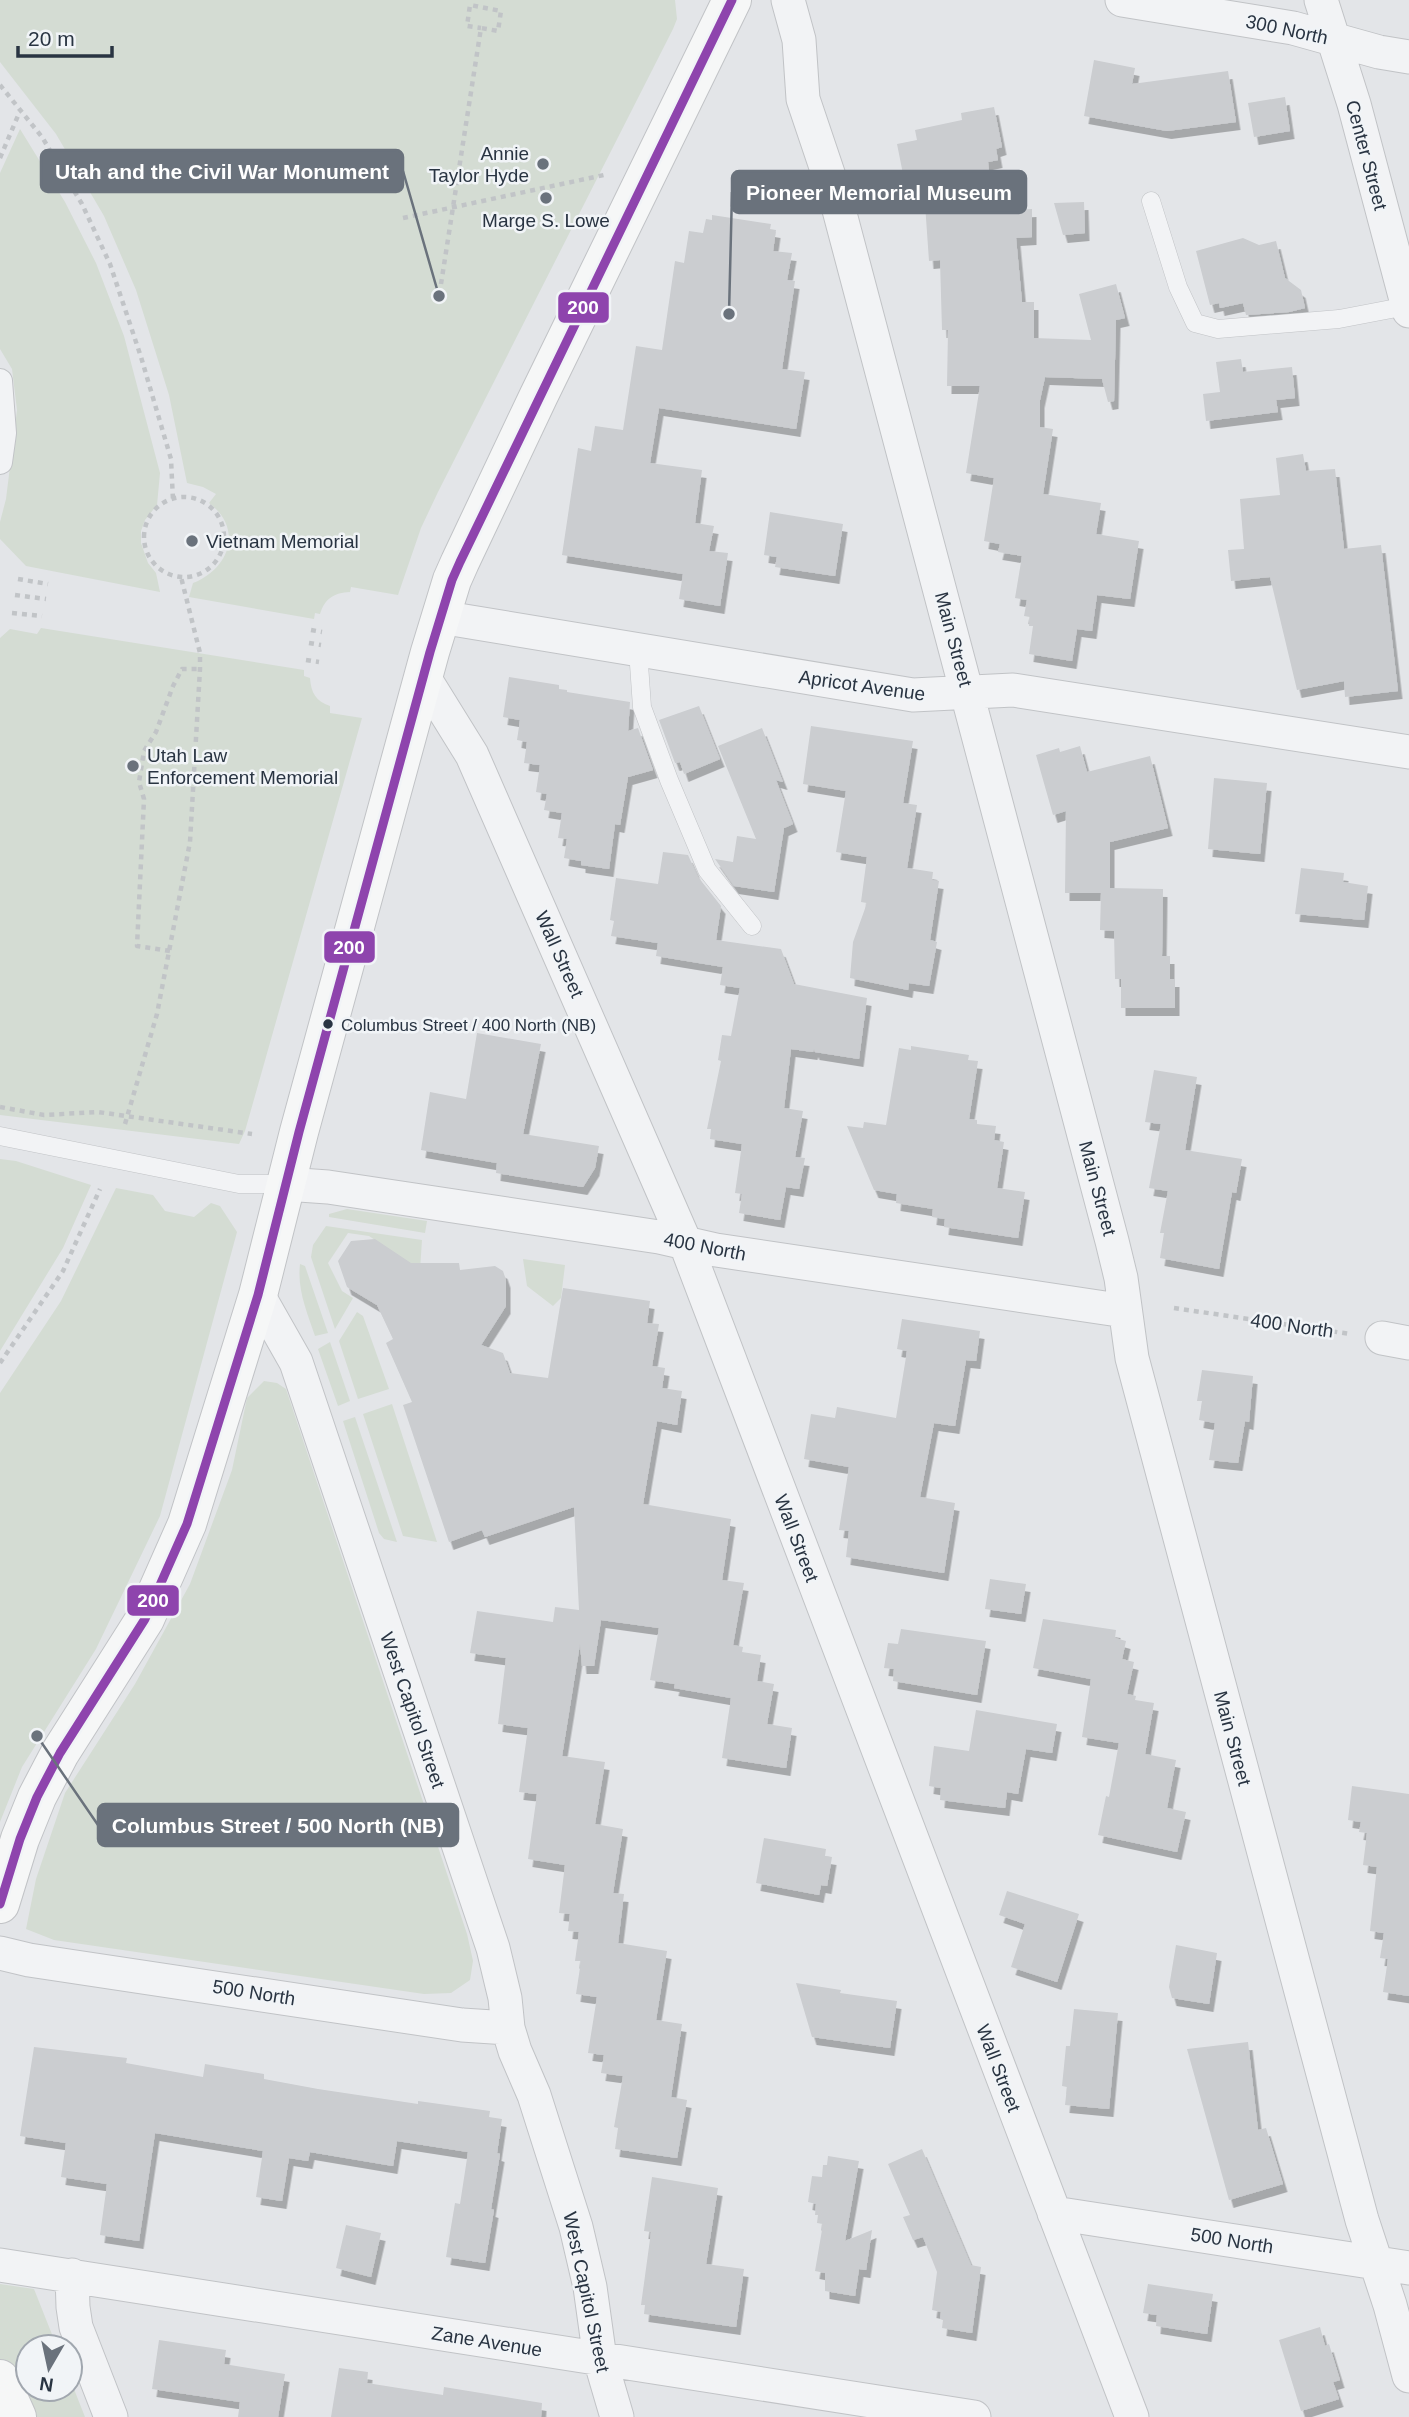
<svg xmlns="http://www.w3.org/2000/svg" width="1409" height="2417" viewBox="0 0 1409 2417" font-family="Arial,sans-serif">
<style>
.green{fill:#d4dcd3}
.building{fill:#cbcdd0;filter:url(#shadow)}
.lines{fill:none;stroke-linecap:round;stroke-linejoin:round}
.service-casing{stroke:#c1c3c6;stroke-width:19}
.pedestrian-casing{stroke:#c1c3c6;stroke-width:26}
.minor-casing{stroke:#c1c3c6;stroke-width:35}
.secondary-casing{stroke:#c1c3c6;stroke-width:40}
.path{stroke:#c1c4c7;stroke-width:4.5;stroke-dasharray:5 5;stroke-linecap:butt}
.service{stroke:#f2f3f5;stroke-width:18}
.pedestrian{stroke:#f2f3f5;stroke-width:24}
.minor{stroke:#f2f3f5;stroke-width:33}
.secondary{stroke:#f6f7f7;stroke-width:38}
.bus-1-casing{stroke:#f1f4f7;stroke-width:14}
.bus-1{stroke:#8e44ad;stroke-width:9}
.poi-dot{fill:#6a727c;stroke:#f1f4f7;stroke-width:2.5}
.bus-dot{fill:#293442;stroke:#f1f4f7;stroke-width:2.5}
.labels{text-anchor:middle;stroke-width:5;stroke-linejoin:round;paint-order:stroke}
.bus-label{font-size:17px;fill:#293442;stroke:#f1f4f7;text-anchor:start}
.street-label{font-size:19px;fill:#293442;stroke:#f1f4f7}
.poi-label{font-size:19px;fill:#293442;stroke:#f1f4f7;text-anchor:start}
.leader{fill:none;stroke:#6a727c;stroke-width:2.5}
.callout-dot{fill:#6a727c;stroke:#f1f4f7;stroke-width:2.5}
.callout{fill:#6a727c;stroke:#6a727c;stroke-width:2.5}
.callout-label{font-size:21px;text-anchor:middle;font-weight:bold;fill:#fff}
.line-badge{stroke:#f1f4f7;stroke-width:2.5}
.badge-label{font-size:19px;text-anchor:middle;font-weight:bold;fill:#fff}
</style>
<defs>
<filter id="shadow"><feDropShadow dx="4.5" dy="8" stdDeviation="0" flood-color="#0004"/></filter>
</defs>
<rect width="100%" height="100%" fill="#e3e5e8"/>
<!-- green -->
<path class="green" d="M0,0h675l2,19 -4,10 -235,463 -17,36 -23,67 -47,-8 -1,5c-16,1 -25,6 -30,22l-5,-1 -1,6 -125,-22 4,-14c36,-14 51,-54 16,-80l7,-9 -13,-7 -16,-4 -18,-88 -33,-105 -32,-74 -48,-82 -56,-72z
M20,129l45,73 31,61 28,73 36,137 -3,32 -12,15 -4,11v12l7,20 8,10 4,19 -134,-26 -26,-27v-17l6,-23 11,-89 -5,-41 -12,-20v-176z
M41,628l263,42v6l6,2c1,15 6,23 20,28v7l32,5 -117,413 -6,13 -239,-29v-477l10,-9 27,5z
M0,1159l16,2 75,24 -28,63 -63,103z
M116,1188l37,7 12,16 29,6 17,-14 9,3 17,26 -77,284 -64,133 -74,118 -22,55v-429l61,-92z
M347,1209l80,12 -2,12 -96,-16v-3z
M326,1226l96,14 -2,30 -51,-34 -21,-3 -20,30 14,28 11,7 -18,31 -24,-72 2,-12z
M523,1259l42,6 -4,33 -8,8 -26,-20z
M300,1264l5,2 23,67 -13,3c-8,-24 -18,-46 -15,-72z
M357,1312l6,4 26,73 -31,10 -19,-58z
M330,1342l20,59 -12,5 -20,-57z
M264,1381l13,2 9,6 181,545 6,27 -3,19 -19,13 -27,1 -370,-54 -28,-11 10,-50 29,-86 70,-109 55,-100 42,-114 15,-72z
M392,1404l45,138 -34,-6 -40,-122z
M355,1417l42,125 -13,-3 -5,-6 -36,-112z
M0,2284l34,5 23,58h-29v42h42v-10l15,38h-85z"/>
<!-- building -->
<path class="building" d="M1094,60l41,8 -3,16 96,-13 8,51 -69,9 -83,-15z
M1285,97l5,34 -36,6 -6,-34z
M994,107l8,40 -6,2 2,11 -10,2 5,49 39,-2v28l-16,1 6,64h12v36l57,2 -12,-46 37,-10 9,34 -9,2 -2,81 -6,1 -6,-23 -57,-2 -5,23v27l13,2 -10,65 58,9 -5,31 43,7 -9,58 -33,-4 -5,36 -15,-2 -5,32 -43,-7 4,-28h-4l1,-9 -6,-1 3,-16 -12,-2 7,-42 -24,-4 2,-8 -16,-3 10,-63 -28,-5 14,-87h-33l1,-56h-6l-2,-70 -11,1 -6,-86 -19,4 -7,-35 20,-4 -2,-10 47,-10 -1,-7z
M1084,202l1,31 -22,2 -9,-32z
M712,215l59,9 -1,5 6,1 -3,21 19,2 -5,27 8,1 -13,88 23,3 -9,57 -137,-21 -9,55 52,7 -7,53 19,3 -5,25 19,2 -8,53 -41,-7 4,-25 -121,-19 16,-107 13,3 4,-25 28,4 13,-84 26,4 13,-89 9,2 5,-32 14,2 3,-14 6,1z
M1243,238l16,7 17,-4 9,37 16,12 4,18 -16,4 -43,3 -3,-12 -23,5 -1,-5 -9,2 -14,-54z
M1241,359l2,13 49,-5 3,31 -19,2 2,12 -72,9 -3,-27 17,-2 -4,-30z
M1303,454l3,17 29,-2 9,80 37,-4 17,146 -53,6 -1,-16 -47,9 -27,-113 -39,4 -3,-31 16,-1 -4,-50 40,-4 -4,-37z
M770,512l73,12 -8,52 -60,-9 2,-10 -13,-2z
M509,677l50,8v4l8,1v2l63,10 -2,29 10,-3 15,42 -25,7 -8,48 -5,-1 -6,45 -28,-4v-4l-17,-3 3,-19 -9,-1 4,-25 -18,-3 3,-16 -11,-2 4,-27 -16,-2 3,-21 -10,-2 3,-20 -17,-3z
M699,706l21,53 -36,15 -4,-12 -5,1 -16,-43z
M811,726l102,15 -10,62 14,2 -10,63 26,4 -1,8 7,1 -9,59 7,2 -8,44 -20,-3 -1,7 -58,-12 3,-36 14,-39 -6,-1 6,-45 -31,-5 10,-61 -43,-7z
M762,728l21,54 -7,-2 17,44 -9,4 -10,64 -40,-6 -19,-27 18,3 4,-26 19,3 -38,-93z
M1080,746l7,26 63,-16 18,72 -58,14v46l53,1 -1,67h8v23h5v29h-54v-29h-6l-1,-48 -14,-1 1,-37h-36l1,-82 -13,4 -17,-60 23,-7 1,4z
M1214,778l53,5 -7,71 -52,-5z
M663,852l25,3 10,22 23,29 -5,34 65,9 13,35 73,14 -8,61 -44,-7 -1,-3 -1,3 -22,-3 -7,59 19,3 -8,46 10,1 -6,31 -13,-2 -6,33 -41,-7 3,-19 -7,-1 7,-49 -32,-5 1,-10h-4l14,-68 -3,-1 4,-25 9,1 9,-48 -20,-3 3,-18 -67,-11 2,-13 -47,-7 3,-15 -4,-1 6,-42 42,6z
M1301,868l43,5 -1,9 25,4 -4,34 -69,-6z
M477,1033l64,11 -18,90 76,12 -4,22 -12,19 -87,-14 1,-10 -76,-13 9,-58 36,7z
M911,1046l58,9 -1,5 10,1 -9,58 8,1v4l19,2 -2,14 10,2 -7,46 28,4 -7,46 -74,-11 1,-8 -13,-2 1,-8 -37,-6 1,-9 -23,-4 -27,-64 16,2 1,-6 22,3 13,-77 12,2z
M1154,1070l43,7 -12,73 57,9 -6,34 -4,-1 -13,77 -59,-11 4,-25h-4l8,-42 -19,-3 12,-64 -16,-2z
M375,1239l36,24h48l1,7 35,-4 8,5 3,9v26l-25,39 22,8 7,20 38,5 15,-90 87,13 -3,22 12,1 -7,42 13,2 -3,20 20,3 -5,34 -20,-4 -14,83 88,15 -9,61 22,3 -11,62 10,2 -1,5 19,3 -4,26 17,3 -7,40 25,4 -6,40 -64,-10 9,-60 -57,-10 1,-4 -25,-4 9,-52 -58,-8 -7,46h-12l-2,-22 -18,112 43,6 -10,62 28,5 -10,64 11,1 -6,49 49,8 -11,69 26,4 -11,73 16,3 -10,58 -62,-9 3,-21 -4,-1 9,-51 -22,-3 3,-18 -16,-2 9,-56 -21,-3 5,-33h-6l4,-29 -11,-1 2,-17 -11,-1 6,-48 -37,-6 9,-65 -18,-2 9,-64 -30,-4 8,-66 -36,-5 7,-42 76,11 2,-15 24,3 -5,-103 -89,30 -3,-7 -33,12 -46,-137 9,-3 -26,-59 7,-4 -16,-34 -30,-18 -9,-26 13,-20z
M902,1319l78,12 -4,30 -10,-1 -11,66 -21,-3 -14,74 35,6 -11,70 -98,-16 3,-26 -10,-1 10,-63 -45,-8 7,-45 24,4 2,-11 59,11 11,-67 -10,-2z
M1202,1370l51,6 -4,46 -4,-1 -7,42 -29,-3 6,-37 -16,-3 3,-19h-5z
M990,1579l36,5 -5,30 -36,-5z
M1043,1619l73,11 -1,8 11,3 -4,18 12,3 -7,32 9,2 -1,4 19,3 -9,51 31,6 -9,48 19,4 -9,40 -79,-17 8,-39 3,1 10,-54 -37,-6 9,-58 -58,-11z
M901,1629l85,12 -9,54 -84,-14 1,-12 -10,-1 4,-25 10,1z
M976,1710l81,14 -5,29 -26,-4 -8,45 -11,-2 -2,16 -65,-8 1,-12 -12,-2 5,-40 35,5z
M1352,1786l57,8v202l-26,-4 5,-33 -8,-1 4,-25 -14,-2 7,-64 -14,-2 4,-32 -8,-1 2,-10 -13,-2z
M764,1838l62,11 -1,7 7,1 -5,29 -6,-1 -2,10 -63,-12z
M1007,1891l72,23 -22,68 -46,-15 14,-43 -26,-9z
M1176,1945l41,8 -8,51 -37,-6 -3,-11z
M796,1983l45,7 -1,3 57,8 -7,47 -78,-11z
M1074,2009l44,4 -9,96 -44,-4 2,-18 -5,-1 4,-40h4z
M1248,2042l10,88 8,-2 17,56 -54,16 -42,-151z
M34,2047l93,11 -1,5 77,14 2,-13 59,10v5l54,10 100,15v-3l72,10 -1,6 13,2 -5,34 3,1 -9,55 3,1 -9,53 -39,-6 9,-54 5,1 8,-52 -71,-11 -4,25 -83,-14 -2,9 -19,-3 -7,43 -26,-4 7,-46 -108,-18 -16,108 -39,-6 7,-51 -46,-7 5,-34 -46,-7z
M922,2149l49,116 10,2 -9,66 -30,-5 1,-8 -3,-1 1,-7 -9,-2 5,-38 -14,-35 -10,3 -10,-23 7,-2 -22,-51z
M828,2156l31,5 -14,80 27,-11 -6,40 -7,-1 -4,27 -30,-5v-18l-10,-2 8,-47 -6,-1 1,-8h-3l1,-11 -8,-2 4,-26 10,1 1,-12h4z
M652,2177l66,11 -12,76 38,5 -8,58 -92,-13 1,-9h-4l10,-73 -7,-1z
M346,2225l35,8 -10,44 -35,-9z
M1148,2284l65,10 -6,40 -51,-8 1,-11 -14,-2z
M1320,2327l5,19 4,-2 11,36 -7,2 6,17 -38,12 -22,-71z
M159,2340l67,10 -2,14 61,10 -7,43h-40l2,-15 -88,-13z
M339,2368l29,4 -1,11 76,12 1,-8 98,16 -1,14h-210z"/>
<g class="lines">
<defs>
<path id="service" d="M1151,201l27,86 17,36 23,6 121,-10 68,-13
M638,650l4,57 27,73 38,90 45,56
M0,1136l239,48h46"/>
<path id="pedestrian" d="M0,381l4,52 -4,29"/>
<path id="minor" d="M788,0l11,40 4,59 31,92 278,1050 9,37 11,80 230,862 28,85 19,71
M1122,0l171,28 86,24 30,5
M1321,0l33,104 55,207
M440,617l473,78 100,-5 396,62
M423,676l49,79 213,487 447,1175
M285,1184l43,3 331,50 57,13 409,61
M258,1295l38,67 197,586 12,50 3,30 7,23 19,44 42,132 14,60 10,72 17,58
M1382,1338l27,5
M0,1953l29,7 433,65 46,3
M1054,2213l355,55
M0,2265l974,152
M72,2275l1,32 3,20 35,90"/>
<path id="secondary" d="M0,1904l20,-65 17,-42 23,-44 85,-134 42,-95 71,-229 41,-163 131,-480 22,-72 8,-18 79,-167 193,-395
M0,2379l17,38"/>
</defs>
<!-- service casing -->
<use href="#service" class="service-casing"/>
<!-- pedestrian casing -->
<use href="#pedestrian" class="pedestrian-casing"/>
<!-- minor casing -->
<use href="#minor" class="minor-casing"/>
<!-- secondary casing -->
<use href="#secondary" class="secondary-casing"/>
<!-- path -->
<path class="path" d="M0,85l42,52 40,67 28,60 31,93 30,102 2,41
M0,158l20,-47
M403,218l201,-43
M441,284l40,-256 17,3 3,-20 -31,-6 -3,21 14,2
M144 537a40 40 0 1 1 80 0a40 40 0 1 1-80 0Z
M18,579l30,5
M15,595l31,4
M12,613l30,3
M311,630l11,2
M309,643l12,2
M306,660l13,2
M170,951l-33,-5 7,-147 -5,-17 5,-31 12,-19 17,-46 9,-17h18
M0,1107l44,8 54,-3 154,22
M125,1124l32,-110 33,-172 10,-173v-16l-19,-76
M1174,1308l176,26
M0,1363l63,-92 37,-82"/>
<!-- service -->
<use href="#service" class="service"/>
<!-- pedestrian -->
<use href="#pedestrian" class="pedestrian"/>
<!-- minor -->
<use href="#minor" class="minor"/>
<!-- secondary -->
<use href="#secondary" class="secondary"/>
<defs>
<path id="bus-1" d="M0,1904l20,-65 17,-42 23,-44 85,-134 42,-95 71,-229 41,-163 131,-480 22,-72 8,-18 272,-562"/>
</defs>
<!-- bus-1 casing -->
<use href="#bus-1" class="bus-1-casing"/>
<!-- bus-1 -->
<use href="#bus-1" class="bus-1"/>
</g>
<!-- markers -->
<g class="poi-dot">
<circle cx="543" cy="164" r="7"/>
<circle cx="546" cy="198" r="7"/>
<circle cx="192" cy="541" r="7"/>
<circle cx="133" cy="766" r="7"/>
</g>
<circle class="bus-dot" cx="328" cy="1024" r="6"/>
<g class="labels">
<!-- bus labels -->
<g class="bus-label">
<text x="341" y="1031">Columbus Street / 400 North (NB)</text>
</g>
<!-- street labels -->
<g class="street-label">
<text transform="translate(1287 29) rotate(12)" y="7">300 North</text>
<text transform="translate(1367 155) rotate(75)" y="7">Center Street</text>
<text transform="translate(954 639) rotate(75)" y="7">Main Street</text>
<text transform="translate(862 685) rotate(8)" y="7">Apricot Avenue</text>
<text transform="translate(560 954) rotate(66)" y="7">Wall Street</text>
<text transform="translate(1098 1188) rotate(75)" y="7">Main Street</text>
<text transform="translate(705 1246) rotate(11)" y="7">400 North</text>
<text transform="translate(1292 1325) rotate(8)" y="7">400 North</text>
<text transform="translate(797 1538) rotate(69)" y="7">Wall Street</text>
<text transform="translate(413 1710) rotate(71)" y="7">West Capitol Street</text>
<text transform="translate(1233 1738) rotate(75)" y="7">Main Street</text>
<text transform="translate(254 1992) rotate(9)" y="7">500 North</text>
<text transform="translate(999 2068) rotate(69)" y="7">Wall Street</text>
<text transform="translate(1232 2240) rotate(9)" y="7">500 North</text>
<text transform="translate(587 2292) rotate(78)" y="7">West Capitol Street</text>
<text transform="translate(487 2341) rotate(9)" y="7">Zane Avenue</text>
</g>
<!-- poi labels -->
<g class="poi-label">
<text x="529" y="160" text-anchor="end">Annie<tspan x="529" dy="22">Taylor Hyde</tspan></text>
<text x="546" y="227" text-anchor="middle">Marge S. Lowe</text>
<text x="206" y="548">Vietnam Memorial</text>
<text x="147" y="762">Utah Law<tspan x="147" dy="22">Enforcement Memorial</tspan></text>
</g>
</g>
<!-- callouts -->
<path class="leader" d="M439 296L403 171M729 314L732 192M37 1736L98 1825"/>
<g class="callout-dot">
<circle cx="439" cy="296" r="7"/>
<circle cx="729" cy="314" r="7"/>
<circle cx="37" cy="1736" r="7"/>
</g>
<g class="callout">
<rect x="41" y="150" width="362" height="42" rx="7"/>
<rect x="732" y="171" width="294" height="42" rx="7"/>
<rect x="98" y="1804" width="360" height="42" rx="7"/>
</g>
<g class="callout-label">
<text x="222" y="179">Utah and the Civil War Monument</text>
<text x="879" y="200">Pioneer Memorial Museum</text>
<text x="278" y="1833">Columbus Street / 500 North (NB)</text>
</g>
<g class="line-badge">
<rect x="557" y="291" width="53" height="33" rx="7" fill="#8e44ad"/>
<rect x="323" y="930" width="53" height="34" rx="7" fill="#8e44ad"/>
<rect x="126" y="1584" width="54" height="33" rx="7" fill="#8e44ad"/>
</g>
<g class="badge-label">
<text x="583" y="314">200</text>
<text x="349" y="954">200</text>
<text x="153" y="1607">200</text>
</g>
<!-- north arrow -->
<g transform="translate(49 2368) rotate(189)"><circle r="33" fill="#f1f4f7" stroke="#a1a7af" stroke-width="2"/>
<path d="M0-5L12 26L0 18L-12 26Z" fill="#6a727c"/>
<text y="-10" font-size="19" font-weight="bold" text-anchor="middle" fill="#293442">N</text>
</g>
<!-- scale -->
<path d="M18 46v10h94v-10" fill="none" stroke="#293442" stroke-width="3.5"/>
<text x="28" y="46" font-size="21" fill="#293442" stroke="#f1f4f7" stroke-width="5" paint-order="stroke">20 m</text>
</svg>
